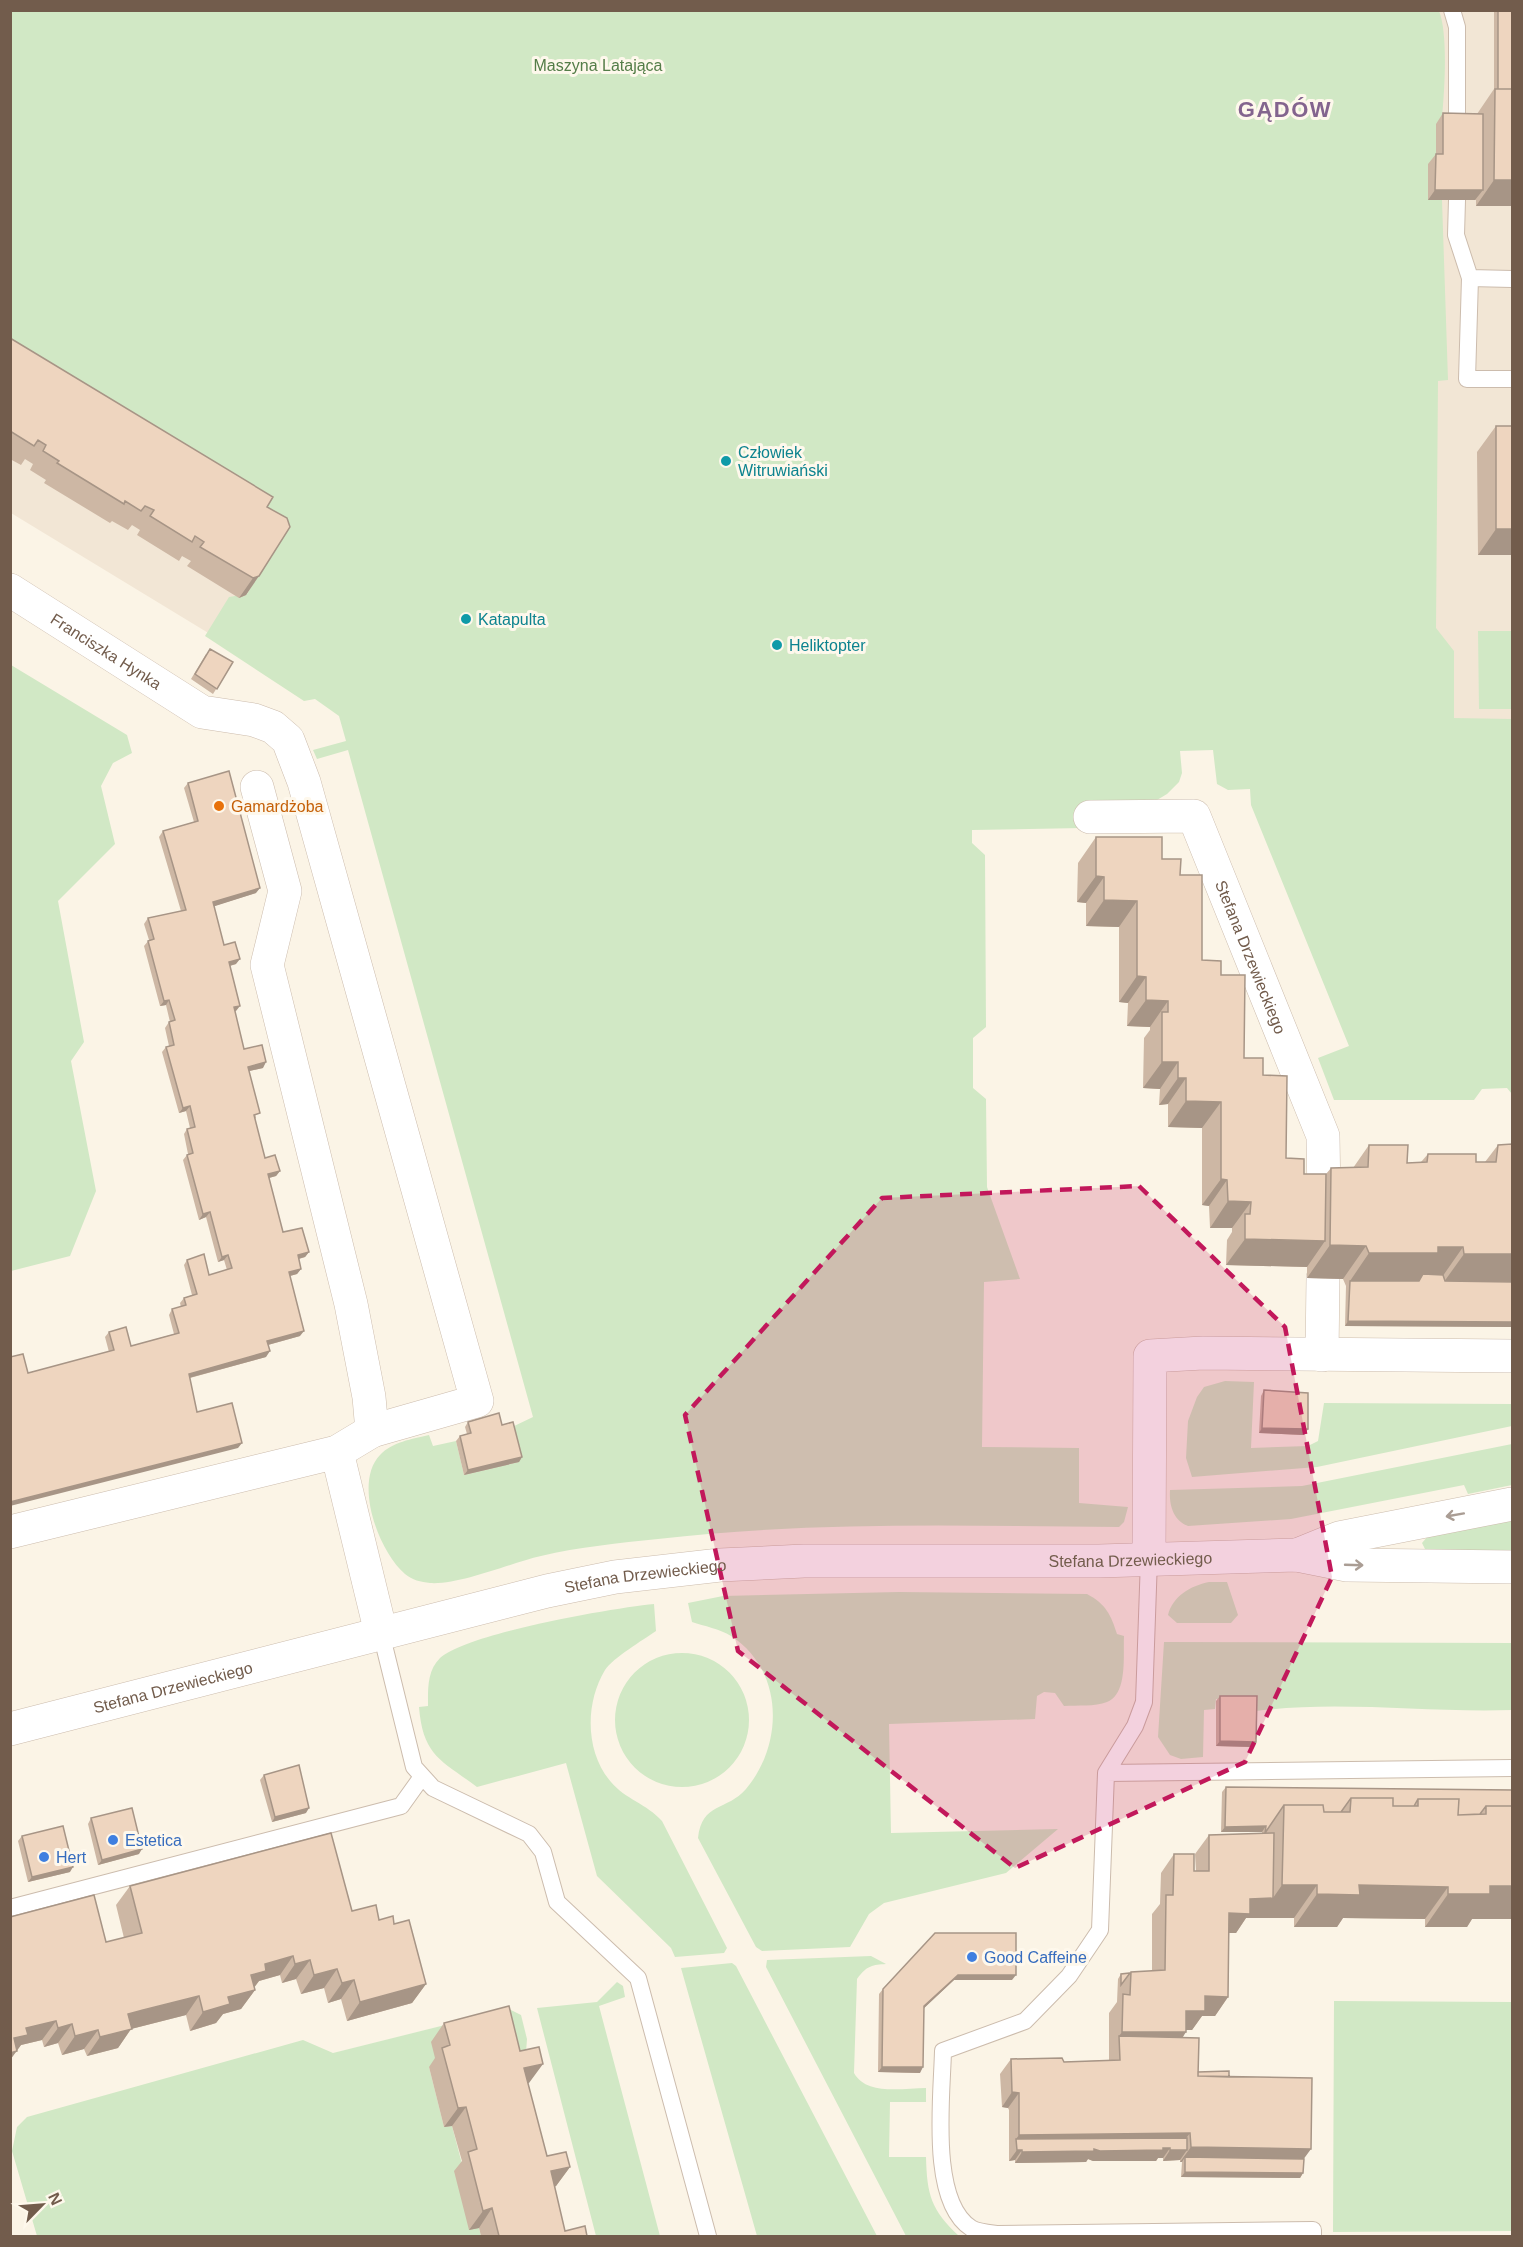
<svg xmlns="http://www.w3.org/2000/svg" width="1523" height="2247" viewBox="0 0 1523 2247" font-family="Helvetica,sans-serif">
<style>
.residential{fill:#f2e6d5}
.green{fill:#d1e8c5}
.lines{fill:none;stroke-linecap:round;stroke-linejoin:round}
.lane-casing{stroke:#ccbcad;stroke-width:18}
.street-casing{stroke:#ccbcad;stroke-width:34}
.lane{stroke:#fff;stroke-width:16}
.street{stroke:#fff;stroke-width:33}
.wall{fill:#cdb7a4}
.shaded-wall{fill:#a79586}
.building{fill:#eed5bf;stroke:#a79586;stroke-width:1.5}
.oneway{stroke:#aa9d94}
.marked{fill:#c2185b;fill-opacity:0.2;stroke:#c2185b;stroke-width:4.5;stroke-dasharray:12 8;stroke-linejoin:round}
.culture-dot{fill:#0f9aa8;stroke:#fef8ec;stroke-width:2}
.food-dot{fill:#e8710a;stroke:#fef8ec;stroke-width:2}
.shop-dot{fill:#3f7fe0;stroke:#fef8ec;stroke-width:2}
.labels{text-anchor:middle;stroke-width:6;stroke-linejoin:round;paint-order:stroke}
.park-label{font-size:16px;fill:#547d48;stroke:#fef8ec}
.culture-label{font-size:16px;fill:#0d838f;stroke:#fef8ec;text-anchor:start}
.street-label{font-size:16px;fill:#725c4c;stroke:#fef8ec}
.food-label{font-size:16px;fill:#c56008;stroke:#fef8ec;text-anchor:start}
.shop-label{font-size:16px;fill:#366cbe;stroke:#fef8ec;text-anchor:start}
.district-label{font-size:22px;font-weight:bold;letter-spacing:1.5px;fill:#83648e;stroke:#fef8ec}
</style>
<rect width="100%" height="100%" fill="#fbf4e6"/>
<!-- residential -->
<path class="residential" d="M1415,11h97v740l-106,-48z
M10,320l290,180 15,198 -304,-185z"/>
<!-- green -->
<path class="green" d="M10,11h1429c12,29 3,120 -3,153l-8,1v34l14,1 6,180 -10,1 -2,247 18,23v67l58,1v375l-5,-6 -25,1 -8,11h-140l-16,-42 31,-12 -98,-241 -1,-16 -22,1 -11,-6 -4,-34 -33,1 2,22 -3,9 -12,12 -15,9 -70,25 -110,2v13l13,12 1,172 -13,11v50l13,11 1,88 33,92 -36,3 -2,165 97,1v55l49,4 -4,15 -5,5c-154,-1 -308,-6 -461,12 -39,4 -79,8 -117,17 -31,7 -81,29 -111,27 -9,-1 -18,-3 -25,-9 -26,-22 -52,-91 -25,-119 12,-13 32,-16 49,-20l4,11 23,-5 8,34 54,-13 -8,-34 23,-11 -185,-667 -31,9 -4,-9 33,-9 -7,-25 -24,-17 -11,2 -99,-65 24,-39 18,-3 29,-48 -265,-181z
M1478,631h34v78h-33z
M11,665l116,70 5,18 -19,10 -12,23 14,58 -57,57 26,141 -13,19 25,130 -26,65 -59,15z
M1225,1381l29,1 -3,66 57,-2 10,-5 6,-38 188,1v22l-195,41 -125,10 -6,-19 2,-37 9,-24 7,-10z
M1512,1444v41l-44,9 -4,-9 -173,34 -103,7c-15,-6 -19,-21 -18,-36l132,-4z
M1512,1518v33l-81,-1 -6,-1 -3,-6 6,-7z
M1209,1582h18l11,33 -7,8h-54l-9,-8c5,-19 22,-29 41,-33z
M899,1592l188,2c19,10 24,21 30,40l7,2c-1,19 4,58 -17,66 -12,5 -30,3 -43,4l-9,-13 -11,-1 -7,4 -2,23 -146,5 2,109 167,-4 -52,44 -122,30 -15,11 -19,33 -88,4 -6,-4 -58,-109c4,-36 29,-27 48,-49 38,-45 38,-119 -15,-153 -11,-7 -27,-10 -39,-14l-4,-19 35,-7z
M654,1604l2,27c-13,9 -43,27 -51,39 -20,33 -20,82 6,112 14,17 36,22 51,39l65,127 -3,5 -49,4 -4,-9 -74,-72 -31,-113 -89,24c-36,-27 -54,-31 -58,-80l9,-1c0,-17 -1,-35 12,-48 28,-25 173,-50 214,-54z
M1164,1642l348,1v67c-85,3 -172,-10 -256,1l-1,-11 -39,-1 -1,10 -11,1 -1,47 -22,2 -11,-4 -12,-18z
M615 1720a67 67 0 1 1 134 0a67 67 0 1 1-134 0Z
M871,1956l15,8c-13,1 -19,1 -29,15l-3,94c13,23 49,15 72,15v14h-36l-1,55h37c1,38 5,53 33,79h-53l-140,-269 1,-7z
M732,1963l4,3 141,270h-120l-76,-268z
M617,1982l6,4 2,11 -26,9 61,230h-64l-59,-228 60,-6z
M1334,2001l178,1v229l-179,1z
M509,2009l12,6 6,24 -2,27 -88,-1 -8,2 15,60 8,-1 29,110h-444l-25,-85 5,-24 10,-10 276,-77 30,13z"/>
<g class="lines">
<defs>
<path id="lane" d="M1452,10l5,17v97
M1457,200l-1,35 14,43 -3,101h45
M1470,278l42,1
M1149,1559l-5,143 -9,24 -29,47 -6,157 -31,46 -44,45 -82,30c-1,45 -14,150 28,177 6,4 19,5 27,6l315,-4v6
M381,1633l33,134 19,21 96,46 14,18 14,50 81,76 70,258
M1106,1773l406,-5
M10,1908l391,-102 20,-28"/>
<g id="street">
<path id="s1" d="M10,590l192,122 52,8 19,7 15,13 16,42 173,619 -105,30 -35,21 -327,80"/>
<path d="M257,787l28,104 -18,74 84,339 18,93 3,34"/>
<path id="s2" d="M1090,817l104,-1 129,320 1,64"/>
<path d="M1322,1355l1,-77"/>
<path d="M337,1452l44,181"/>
<path d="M1297,1555l42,-17 173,-34"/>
<path d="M1149,1559l1,-203 53,-3 309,3"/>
<path id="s3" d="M10,1729l537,-138 68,-14 105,-12 84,-4h295l198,-6 50,10 165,2"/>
</g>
</defs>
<!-- lane casing -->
<use href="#lane" class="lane-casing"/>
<!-- street casing -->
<use href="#street" class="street-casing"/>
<!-- lane -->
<use href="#lane" class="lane"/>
<!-- street -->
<use href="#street" class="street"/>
</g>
<!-- wall -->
<path class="wall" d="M1494,10h18v196h-36v-6h-48v-36l8,-10v-30l7,-11 34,1 17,-25z
M10,338l257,169 20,11 -41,77 -7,3 -52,-32 4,-5 -9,-5 -3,5 -42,-26 3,-5 -8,-5 -4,5 -16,-9 -2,2 -66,-40 2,-3 -16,-10 3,-6 -8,-5 -4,6 -11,-6z
M1496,426l16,129h-34l-1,-103z
M206,654l27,8 -20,32 -22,-15z
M188,783l68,110 -42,13 10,39 12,19 -6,2 6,45h-1l9,38 19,19 -14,3 7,47 -1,1 10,39 15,13 -4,5 -7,2 14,54 26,20 -4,5 -6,2 2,10 -4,5 -7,2 10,60 -32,9 -2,12 -76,21 7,34 41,36 -210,-75 81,-21 -4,-15 4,-5 22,14 43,-12 -5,-19 3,-6 9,-2 -1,-4 4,-5 8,-3 -8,-30 3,-5 22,15 18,-5 -3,-10 -6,2 -12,-45 -7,3 -16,-60 4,-5 1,-1 -4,-20 3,-5 3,-1 -4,-17 -7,2 -17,-61 4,-5 3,-1 -4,-18 4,-6h1l-4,-17 -6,1 -16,-60 5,-6 -5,-16 4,-6 33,-7 -22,-74 4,-6 31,-9 -10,-34z
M1096,837l66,22 18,16 22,85 19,15 23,83 19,17 23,83 18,16h22l5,-6h22l16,-23 38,18 14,-1 7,-8 48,8h9l13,-17 14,182 -167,-1 1,-40 -3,-7 -36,-1v-11l-81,-2 1,-25 5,-8v-4h-22l-1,-22 -7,-1v-77l-34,-1v-23l-9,1 1,-16 -17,-1 1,-50 6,-8v-3l-23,-1 1,-23 -9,-1v-75l-33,-1v-23l-9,-1 1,-39z
M1264,1390l44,39 -4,6 -45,-2 2,-37z
M468,1422l34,3 20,32 -3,5 -55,13 -8,-34 4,-5 7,-2 -2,-7z
M1220,1696l32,51 -36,-1v-45z
M264,1775l42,38 -34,9 -12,-42z
M1226,1787l286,3v129h-40l-5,8h-42v-8l-82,-1 -6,9h-43v-9h-48l-10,15h-7l-1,64 -13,19h-13l-10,14h-6l-3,7 15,35 31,5 75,82 -1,14 -3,5 -119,-1 1,-15h-2v-2l-17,1v-3h-5l-2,3h-63l-5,-2 -2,3 -71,1v-3l-6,1v-51l-1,-2 -6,-1 -2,-33 11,-15 53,3 45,-2v-47l8,-11 1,-23 3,-5 31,-3v-57l8,-10 1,-31 13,-19 20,17h2l-1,-17 14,-19 53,-2v-1h-41l1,-40z
M91,1818l48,36 -41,11 -10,-41z
M22,1836l48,36 -42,10 -10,-41z
M130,1886l222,25 27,9 15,4 32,60 -14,19 -65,18 -6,-22 -13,4 -4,-15 -23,6 -5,-15 -14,4 -2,-8 -21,6 -5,7 1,2 -14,19 -18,5 -7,9 -26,8 -4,-16 -55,14 -13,19 -31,8 -3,-7 -22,6 -4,-12 -14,4 -2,-7 -21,5 -11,15v-143l96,25 18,-4 -8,-33z
M935,1933l77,47h-58l-30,28 -4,65 -42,-1 1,-78 4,-5z
M444,2023l85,60h-1l19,73 23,11 -14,19 -2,1 11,44 22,5h-106l-2,-8 -10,2 -15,-59 8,-10 -10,-35 -8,1 -15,-60 6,-9 -4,-16z"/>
<!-- shaded-wall -->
<path class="shaded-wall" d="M1494,180h18v26h-36z
M1435,190h48l-8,10h-47z
M1496,529h16v26h-34z
M259,576l-13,19 -7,3 14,-20z
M1096,876l8,1 -18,26 -9,-1z
M260,888l-4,5 -47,15 4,-6z
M1104,900l33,1 -18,26 -33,-1z
M240,959l-4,5 -11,3 4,-5z
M1137,976l9,1 -18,26 -9,-1z
M169,1000l-3,5 -6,1 4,-5z
M1146,1000l22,1 -18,26 -23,-1z
M240,1006l-4,5 -6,1 4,-5z
M266,1062l-3,6 -18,4 3,-5z
M1162,1062h16l-18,27 -17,-1z
M1178,1078h8l-18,26 -9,1z
M1186,1101l35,1 -19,26 -34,-1z
M190,1106l-4,5 -7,2 4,-5z
M280,1171l-4,5 -11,3 3,-5z
M1221,1179l6,1 -18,26 -7,-1z
M1228,1201l23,1 -19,26h-22z
M210,1212l-4,5 -7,3 4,-6z
M1245,1239l80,2 -18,26 -81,-2z
M1330,1245l36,1 -23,33 -36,-1z
M1438,1247h25l-23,33 -25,6 -65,-5 19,-28z
M309,1252l-4,5 -11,3 4,-5z
M1464,1254h48v33l-71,-1z
M228,1255l-4,5 -6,2 4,-5z
M301,1269l-4,5 -11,3 3,-5z
M1348,1321l164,1v5l-167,-1z
M304,1331l-4,5 -36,10 3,-5z
M270,1351l-4,6 -81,22 4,-5z
M1262,1428l46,1 -4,6 -45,-2z
M242,1443l-4,5 -228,58v-4z
M522,1457l-3,5 -55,13 4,-5z
M1220,1741l36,1 -4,5 -36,-1z
M309,1808l-3,5 -34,9 3,-5z
M1266,1826l-4,6h-41l4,-5z
M142,1849l-3,5 -41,11 4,-5z
M73,1867l-3,5 -42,10 4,-5z
M1282,1885h35l-23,33h-48l-10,15h-20l13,-20 21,-14 23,-1z
M1359,1885l89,2 -23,32 -82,-1 -6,9h-43l23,-33z
M1490,1886h22v33h-40l-5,8h-42l23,-33z
M293,1956l-13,19 -21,6 -7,9h3l-14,19 -18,5 -7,9 -26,8 13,-19 25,-15 37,-33z
M310,1960l-14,19 -14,4 13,-19z
M337,1969l-13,19 -23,6 13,-19z
M958,1975h58l-4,5h-58l-33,31 3,-5z
M354,1980l-13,19 -13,4 14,-20z
M426,1984l-14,19 -65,18 13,-19z
M199,1996l-13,19 -55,14 -13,19 -31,8 13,-19 28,-23z
M1205,1996l23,1 -13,19h-13l-10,14h-19l13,-19z
M56,2021l-14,19 -21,5 -11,15v-17l4,-5 12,-10z
M72,2024l-14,19 -14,4 14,-19z
M98,2030l-14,19 -22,6 13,-19z
M1122,2032h64l-13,20 -54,-16z
M543,2064l-14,19 -18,5 13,-20z
M882,2067h41l-3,6 -42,-1z
M1012,2092l7,1 -11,15 -6,-1z
M466,2107l-14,19 -8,1 14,-19z
M1190,2133l-11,15h-9l-7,10h-5l-2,3h-63l-5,-2 -2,3 -71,1 7,-11 70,-1 -76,-12 3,-4z
M1191,2147l120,2 -11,15 -115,-7 -3,5h-2z
M1017,2150h5l-7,10 -6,1z
M1170,2150h17l-7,10 -17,1z
M570,2167l-14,19 -19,5 14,-20z
M1185,2172l118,1 -3,5 -119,-1z
M492,2208l-13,20 -10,2 14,-19z"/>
<!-- building -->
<path class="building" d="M1498,10h14v79h-14z
M1495,89h17v91h-18z
M1443,113l40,1v76h-48l1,-36h7z
M10,338l263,159 -6,10 20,11 3,9 -31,49 -6,2 -53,-31 4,-5 -9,-6 -3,6 -42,-26 4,-6 -9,-4 -4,5 -16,-10 -1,3 -67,-41 2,-2 -16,-10 3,-6 -8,-5 -4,6 -24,-15z
M1496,426h16v103h-16z
M210,649l23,13 -16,27 -22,-15z
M229,771l31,117 -47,14 11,43 11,-3 5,17 -11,3 11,44 -6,1 10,42 18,-4 4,17 -18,5 12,46 -6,2 11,43 10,-3 5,16 -12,3 15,58 19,-4 7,24 -11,3 3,14 -12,3 15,59 -37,10 3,10 -81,23 8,38 35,-9 10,40 -232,59v-145l13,-3 5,19 86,-23 -5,-18 17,-5 5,19 48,-13 -7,-24 14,-4 -2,-7 13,-4 -10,-34 17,-6 5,21 23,-7 -4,-13 -6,2 -12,-45 -7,2 -16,-59 6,-2 -6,-24 8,-2 -5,-21 -7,2 -17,-61 8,-2 -5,-23 6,-2 -6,-20 -5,1 -16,-60 6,-2 -6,-21 38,-8 -23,-79 35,-10 -10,-38z
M1096,837h66v22h19l-1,16h22v85l19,1v14h24l-1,83h19v17l24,1 -1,82 18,1v15h22l-1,67 -80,-2v-25h5l1,-12 -23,-1 -1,-21 -6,-1v-77l-35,-1v-23h-8v-16h-16v-50h6v-11l-22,-1v-23l-9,-1v-75l-33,-1v-23l-8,-1z
M1512,1144v110h-48l-1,-7h-25v6h-69l-3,-7 -36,-1 1,-77 37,-1 1,-22h39l-1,18 20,-1 1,-8h48v8h20l2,-17z
M1423,1274l20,1 2,6 67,1v40l-164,-1 2,-40h69z
M1264,1390l44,3v36l-46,-1z
M499,1413l3,12 11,-3 9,35 -54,13 -8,-34 11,-3 -3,-11z
M1220,1696h37l-1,46 -36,-1z
M299,1765l10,43 -34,9 -11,-42z
M1226,1787l286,3v16h-26l-6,8 -22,1 1,-16h-41l-4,7h-21v-8h-42l-10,14h-17l-1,-7h-39l-19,28 1,-7 -41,1z
M1351,1798h42v8h25v-7h41l-1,16 28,-1v-8h26v80h-22v8h-42v-7l-89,-2 1,10 -43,-1v-9h-35l2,-80h39l1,7h26z
M132,1808l10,41 -40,11 -11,-42z
M63,1826l10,41 -41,10 -10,-41z
M331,1833l21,78 24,-6 3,15 14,-4 1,8 15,-4 17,64 -66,18 -6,-22 -12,3 -5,-14 -23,6 -4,-15 -15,4 -2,-8 -28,8 1,7 -15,4 4,15 -27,7 2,7 -27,8 -4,-16 -56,14 -15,4 4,15 -32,8 -2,-7 -23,6 -3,-12 -14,4 -2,-7 -30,7 2,7 -14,3 3,13 -7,2v-136l84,-22 12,47 36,-9 -12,-47z
M1274,1833l-1,65 -23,1v15l-21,-1 -1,84 -23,-1v15h-19v21h-64l1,-38 7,1 1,-23 34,-2 1,-75h7l1,-41h20v17h15v-36z
M935,1933h81v42h-58l-34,31 -1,61h-41l1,-78z
M1130,1973l-9,12v-11z
M509,2006l11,45 19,-4 4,17 -19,4 23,88 19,-4 4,15 -19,4 14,60 20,-5 2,10h-88l-7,-28 -9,3 -15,-59 9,-3 -11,-42 -8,1 -16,-60 8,-3 -6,-22z
M1119,2036l80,2 -1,38 114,2 -1,71 -120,-2 -1,-14 -171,2v-42l-7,-1 -1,-33 51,-1 2,4 56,-2z
M1229,2071v6l-31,-1v-4z
M1187,2138v12h-17v-2h-7v2l-63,1 -6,-2v2l-72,1v-2h-5l-1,-11z
M1185,2157l119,2 -1,14 -118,-1z"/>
<!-- one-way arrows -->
<defs><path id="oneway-shaft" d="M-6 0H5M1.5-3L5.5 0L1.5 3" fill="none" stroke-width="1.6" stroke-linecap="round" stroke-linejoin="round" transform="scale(1.5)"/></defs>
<g class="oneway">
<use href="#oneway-shaft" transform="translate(1455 1515) rotate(170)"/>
<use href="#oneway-shaft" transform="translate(1354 1565) rotate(2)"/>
</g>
<!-- marked area -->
<path class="marked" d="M1139,1186l146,141 47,250 -87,185 -230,106 -277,-217 -53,-236 197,-217z"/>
<!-- markers -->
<g class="culture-dot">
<circle cx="726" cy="461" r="6"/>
<circle cx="466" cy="619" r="6"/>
<circle cx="777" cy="645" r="6"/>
</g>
<circle class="food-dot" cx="219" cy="806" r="6"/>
<g class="shop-dot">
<circle cx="113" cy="1840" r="6"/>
<circle cx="44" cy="1857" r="6"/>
<circle cx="972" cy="1957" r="6"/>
</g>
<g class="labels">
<!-- park labels -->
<g class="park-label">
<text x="598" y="71">Maszyna Latająca</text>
</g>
<!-- culture labels -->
<g class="culture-label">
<text x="738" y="458">Człowiek<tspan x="738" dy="18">Witruwiański</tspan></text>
<text x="478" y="625">Katapulta</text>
<text x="789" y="651">Heliktopter</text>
</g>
<!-- street labels -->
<g class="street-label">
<text dy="6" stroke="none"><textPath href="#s1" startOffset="114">Franciszka Hynka</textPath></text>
<text dy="6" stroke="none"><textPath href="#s2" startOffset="256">Stefana Drzewieckiego</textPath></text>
<text dy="6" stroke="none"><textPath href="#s3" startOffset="1140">Stefana Drzewieckiego</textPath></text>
<text dy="6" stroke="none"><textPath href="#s3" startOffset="654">Stefana Drzewieckiego</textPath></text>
<text dy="6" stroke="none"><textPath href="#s3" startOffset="168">Stefana Drzewieckiego</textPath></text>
</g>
<!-- food labels -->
<g class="food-label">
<text x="231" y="812">Gamardżoba</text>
</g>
<!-- shop labels -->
<g class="shop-label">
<text x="125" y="1846">Estetica</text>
<text x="56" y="1863">Hert</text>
<text x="984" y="1963">Good Caffeine</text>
</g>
<!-- district labels -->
<g class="district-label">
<text x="1285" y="117">GĄDÓW</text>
</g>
</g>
<!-- border -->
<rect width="1523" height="2247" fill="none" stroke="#725c4c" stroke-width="24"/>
<!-- north arrow -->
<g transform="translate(42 2205) rotate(65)" stroke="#fef8ec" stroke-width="4.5" paint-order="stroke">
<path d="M0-4.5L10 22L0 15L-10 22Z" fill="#725c4c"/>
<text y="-9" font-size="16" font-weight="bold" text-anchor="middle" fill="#725c4c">N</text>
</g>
</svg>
